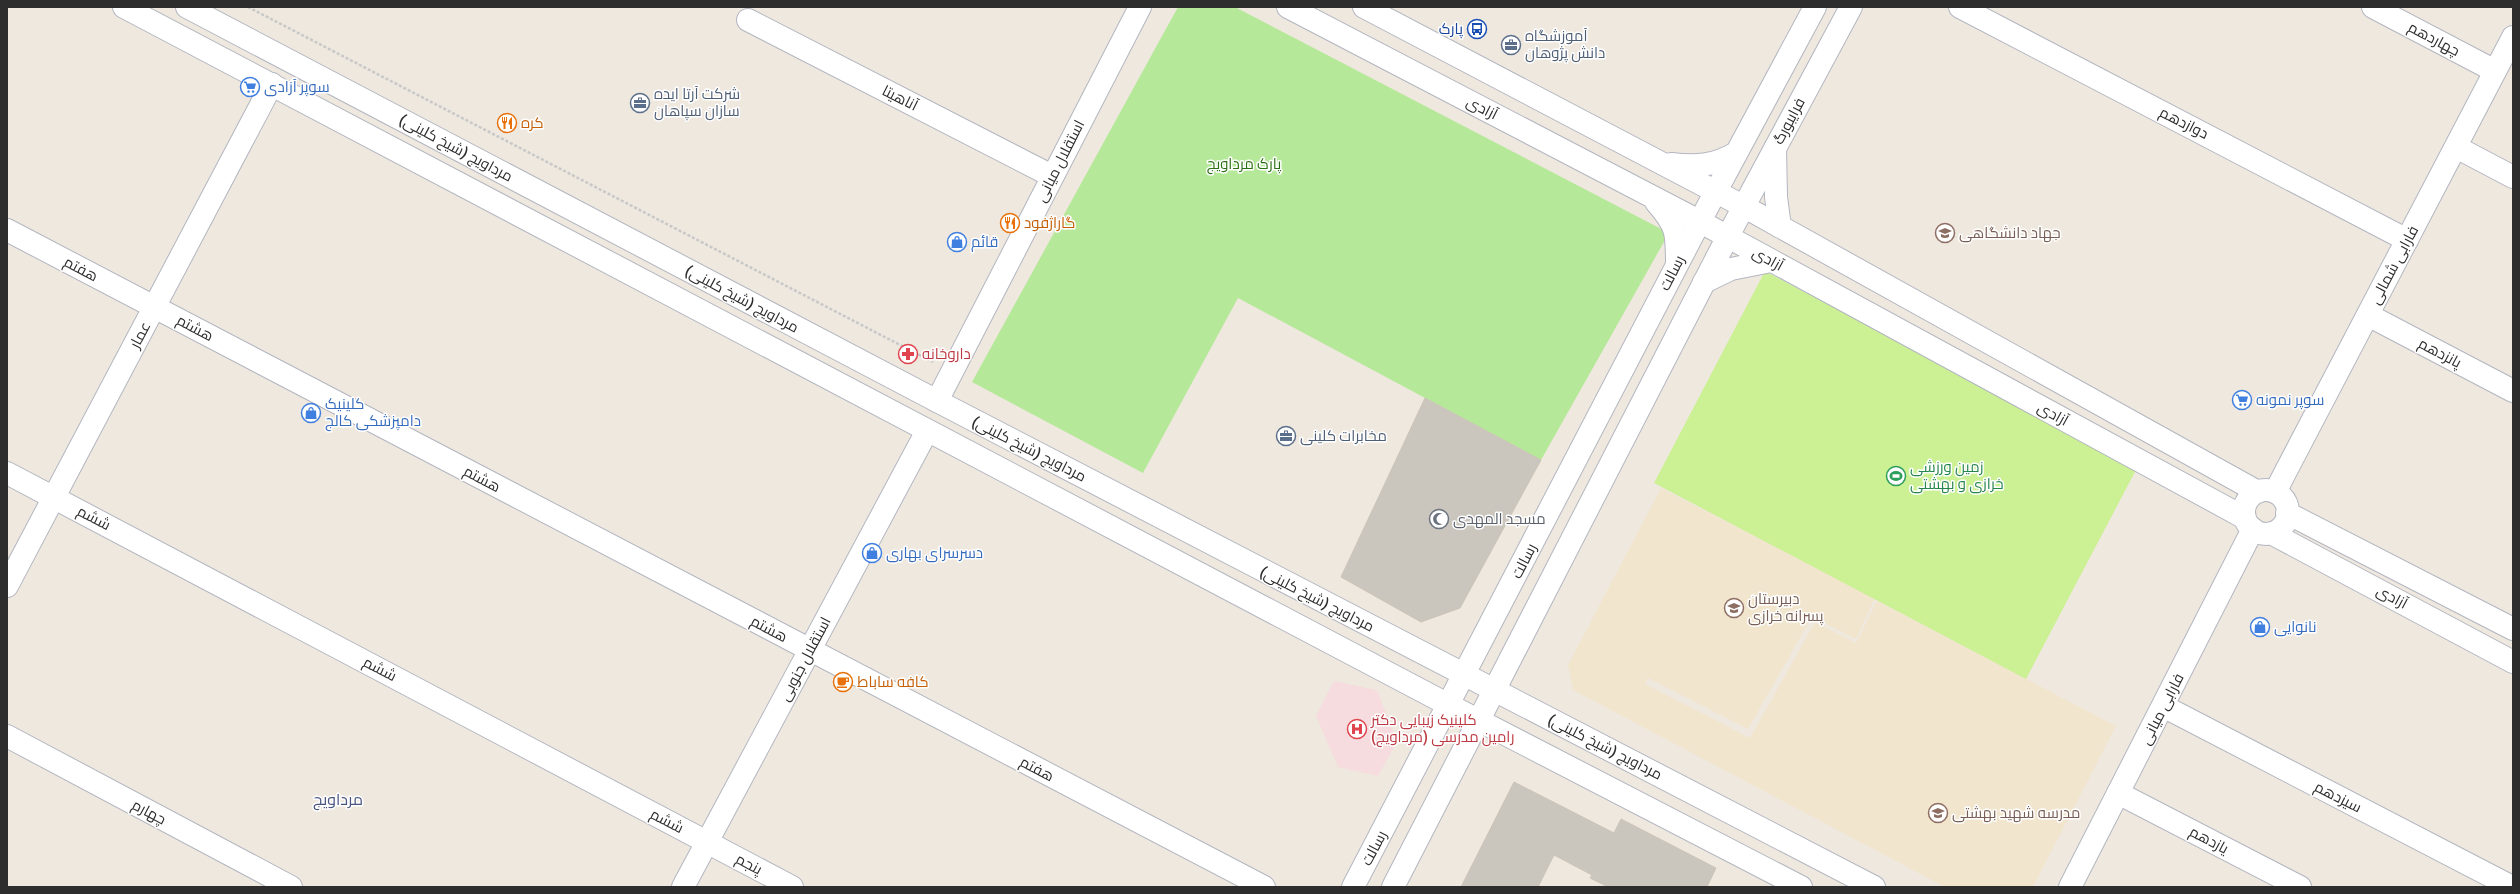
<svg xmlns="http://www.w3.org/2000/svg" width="2520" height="894" viewBox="0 0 2520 894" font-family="Signika,Cairo,sans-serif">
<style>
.education{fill:#f1e5ce}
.medical{fill:#f6dcde}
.green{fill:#b6e899}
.pitch{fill:#ccf094}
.building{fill:#cbc6bd;stroke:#cbc4b8}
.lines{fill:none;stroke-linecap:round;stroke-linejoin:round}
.minor-casing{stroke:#b3b6c1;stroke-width:24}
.tertiary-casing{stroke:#b3b6c1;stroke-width:24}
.secondary-casing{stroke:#b3b6c1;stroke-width:24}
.path{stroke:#c8c8c8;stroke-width:2.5;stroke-dasharray:3 2;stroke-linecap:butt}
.minor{stroke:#fff;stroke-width:22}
.tertiary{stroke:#fff;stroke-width:22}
.secondary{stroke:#fff;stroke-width:22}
.labels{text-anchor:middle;stroke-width:3;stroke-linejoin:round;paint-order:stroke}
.transit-label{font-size:15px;fill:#164399;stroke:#fff;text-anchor:end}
.service-label{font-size:15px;fill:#4e5e75;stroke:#fff;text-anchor:start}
.street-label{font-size:15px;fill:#2d2d2d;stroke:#fff}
.shop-label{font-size:15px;fill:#366cbe;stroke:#fff;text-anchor:start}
.food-label{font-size:15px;fill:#c56008;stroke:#fff;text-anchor:start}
.park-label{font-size:15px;fill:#2c7116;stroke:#fff}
.education-label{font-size:15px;fill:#785e54;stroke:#fff;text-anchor:start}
.health-label{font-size:15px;fill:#be3a42;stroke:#fff;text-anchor:start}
.leisure-label{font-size:15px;fill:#27864d;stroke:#fff;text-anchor:start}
.worship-label{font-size:15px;fill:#5b616d;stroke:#fff;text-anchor:start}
.neighbourhood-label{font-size:16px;fill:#4a5581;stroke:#fff}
</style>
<rect width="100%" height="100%" fill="#efe8df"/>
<!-- education -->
<path class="education" d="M1661,488l214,110 -19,41 -44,-22 -64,112 -100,-51 -3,6 105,54 65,-116 41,21 21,-42 239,125 -83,161h-88l-372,-197 -5,-25z"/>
<!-- medical -->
<path class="medical" d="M1334,681l43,9 20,52 -19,34 -40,-9 -22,-51z"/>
<!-- green -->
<path class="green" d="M1178,7h57l434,226 -128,227 -303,-162 -95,175 -171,-91z"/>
<!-- pitch -->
<path class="pitch" d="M1765,271l372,197 -111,211 -372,-196z"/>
<!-- building -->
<path class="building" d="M1425,398l116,62 -81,148 -39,14 -80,-45z
M1514,782l100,51 7,-14 95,49 -9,19h-99l-18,-9 2,-3 -38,-20 -16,32h-77z"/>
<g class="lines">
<defs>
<path id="minor" d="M1960,7l447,233
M2373,7l122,64
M748,20l304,156
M2456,147l57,30
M7,230l1257,657
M2368,315l145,76
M7,473l785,414
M2163,706l349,181
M7,736l284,151
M2118,793l182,94"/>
<path id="tertiary" d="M937,401l203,-394
M2275,492l238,-455
M7,586l265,-502
M683,887l244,-456
M1353,887l347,-666
M1393,887l335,-651
M2070,887l183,-358"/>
<path id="secondary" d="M124,7l1321,696 356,184
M187,7l750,394 937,486
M1288,7l409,213 548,298
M1364,7l379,199 515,286
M1775,148l1,49 4,30
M1671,164c25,3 43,2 65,-11
M1656,202c21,24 21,30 21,62
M1700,221l115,-214
M1728,236l123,-229
M1704,282l27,-13 40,-8
M2244 512a22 22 0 1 1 44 0a22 22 0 1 1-44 0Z
M2287,513l226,116
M2271,533l242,129"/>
</defs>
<!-- minor casing -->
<use href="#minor" class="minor-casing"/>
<!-- tertiary casing -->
<use href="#tertiary" class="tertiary-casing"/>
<!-- secondary casing -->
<use href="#secondary" class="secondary-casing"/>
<!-- path -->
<path class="path" d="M248,7l685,355"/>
<!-- minor -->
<use href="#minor" class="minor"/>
<!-- tertiary -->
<use href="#tertiary" class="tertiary"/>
<!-- secondary -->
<use href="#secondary" class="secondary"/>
</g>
<!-- icons -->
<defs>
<symbol id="bus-ring" viewBox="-11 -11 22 22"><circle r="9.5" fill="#fff" stroke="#1a4fb4" stroke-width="1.5"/><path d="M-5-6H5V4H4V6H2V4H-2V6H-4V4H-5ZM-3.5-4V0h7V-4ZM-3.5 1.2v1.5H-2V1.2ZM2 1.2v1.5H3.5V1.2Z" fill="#1a4fb4"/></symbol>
<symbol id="office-ring" viewBox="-11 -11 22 22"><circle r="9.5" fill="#fff" stroke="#5c6f8a" stroke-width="1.5"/><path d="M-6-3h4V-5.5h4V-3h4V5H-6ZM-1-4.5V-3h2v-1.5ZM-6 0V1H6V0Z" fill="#5c6f8a"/></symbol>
<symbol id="supermarket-ring" viewBox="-11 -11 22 22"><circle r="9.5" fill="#fff" stroke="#3f7fe0" stroke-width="1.5"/><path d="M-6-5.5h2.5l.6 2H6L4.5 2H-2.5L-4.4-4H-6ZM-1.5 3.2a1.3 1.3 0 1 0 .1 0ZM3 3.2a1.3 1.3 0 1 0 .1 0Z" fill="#3f7fe0"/></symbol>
<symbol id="restaurant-ring" viewBox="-11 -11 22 22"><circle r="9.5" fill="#fff" stroke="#e8710a" stroke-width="1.5"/><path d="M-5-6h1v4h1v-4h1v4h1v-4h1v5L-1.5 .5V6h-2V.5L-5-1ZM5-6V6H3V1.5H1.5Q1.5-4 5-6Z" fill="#e8710a"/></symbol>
<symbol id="school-ring" viewBox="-11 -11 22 22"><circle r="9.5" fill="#fff" stroke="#8d6e63" stroke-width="1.5"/><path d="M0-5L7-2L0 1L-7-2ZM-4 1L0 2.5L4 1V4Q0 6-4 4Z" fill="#8d6e63"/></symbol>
<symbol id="shop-ring" viewBox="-11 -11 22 22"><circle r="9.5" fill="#fff" stroke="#3f7fe0" stroke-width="1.5"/><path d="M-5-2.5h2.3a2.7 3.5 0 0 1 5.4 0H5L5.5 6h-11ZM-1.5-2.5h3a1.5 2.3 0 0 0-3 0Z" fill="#3f7fe0"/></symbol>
<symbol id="pharmacy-ring" viewBox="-11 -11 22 22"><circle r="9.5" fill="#fff" stroke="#e0444e" stroke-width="1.5"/><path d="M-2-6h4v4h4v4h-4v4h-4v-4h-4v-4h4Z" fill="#e0444e"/></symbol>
<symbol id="stadium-ring" viewBox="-11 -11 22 22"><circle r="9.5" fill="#fff" stroke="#2e9e5b" stroke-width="1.5"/><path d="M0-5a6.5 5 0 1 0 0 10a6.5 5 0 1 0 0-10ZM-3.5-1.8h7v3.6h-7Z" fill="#2e9e5b"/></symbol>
<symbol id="mosque-ring" viewBox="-11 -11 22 22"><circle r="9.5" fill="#fff" stroke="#6b7280" stroke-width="1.5"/><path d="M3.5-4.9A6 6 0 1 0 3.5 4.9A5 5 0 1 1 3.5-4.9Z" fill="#6b7280"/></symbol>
<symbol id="cafe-ring" viewBox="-11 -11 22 22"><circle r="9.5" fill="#fff" stroke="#e8710a" stroke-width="1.5"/><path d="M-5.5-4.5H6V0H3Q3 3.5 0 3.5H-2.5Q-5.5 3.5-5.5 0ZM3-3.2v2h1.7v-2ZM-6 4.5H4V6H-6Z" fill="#e8710a"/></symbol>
<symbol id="hospital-ring" viewBox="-11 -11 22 22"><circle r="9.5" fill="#fff" stroke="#e0444e" stroke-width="1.5"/><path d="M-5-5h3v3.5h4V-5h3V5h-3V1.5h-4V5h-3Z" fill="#e0444e"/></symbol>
</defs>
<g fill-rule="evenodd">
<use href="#bus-ring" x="1466" y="18" width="22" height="22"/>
<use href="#office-ring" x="1500" y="34" width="22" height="22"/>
<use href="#supermarket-ring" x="239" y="76" width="22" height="22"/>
<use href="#office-ring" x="629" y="92" width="22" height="22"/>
<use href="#restaurant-ring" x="496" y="112" width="22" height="22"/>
<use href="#restaurant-ring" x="999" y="212" width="22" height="22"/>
<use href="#school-ring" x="1934" y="222" width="22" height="22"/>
<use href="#shop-ring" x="946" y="231" width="22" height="22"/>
<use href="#pharmacy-ring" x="897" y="343" width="22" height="22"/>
<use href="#supermarket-ring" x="2231" y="389" width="22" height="22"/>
<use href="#shop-ring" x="300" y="402" width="22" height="22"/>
<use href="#office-ring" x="1275" y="425" width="22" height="22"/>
<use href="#stadium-ring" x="1885" y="465" width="22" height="22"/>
<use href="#mosque-ring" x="1428" y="508" width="22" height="22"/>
<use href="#shop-ring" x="861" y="542" width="22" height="22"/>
<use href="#school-ring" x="1723" y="597" width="22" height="22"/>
<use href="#shop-ring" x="2249" y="616" width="22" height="22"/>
<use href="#cafe-ring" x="832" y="671" width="22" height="22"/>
<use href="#hospital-ring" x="1346" y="718" width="22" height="22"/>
<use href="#school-ring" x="1927" y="802" width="22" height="22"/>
</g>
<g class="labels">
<!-- transit labels -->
<g class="transit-label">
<text x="1463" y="34">پارک</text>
</g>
<!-- service labels -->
<g class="service-label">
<text x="1525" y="41">آموزشگاه<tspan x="1525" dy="17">دانش پژوهان</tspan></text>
<text x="654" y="99">شرکت آرتا ایده<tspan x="654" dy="17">سازان سپاهان</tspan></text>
<text x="1300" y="441">مخابرات کلینی</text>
</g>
<!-- street labels -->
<g class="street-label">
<text transform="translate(2434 39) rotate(28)" y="5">چهاردهم</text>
<text transform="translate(900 98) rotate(27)" y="5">آناهیتا</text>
<text transform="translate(1482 108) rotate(27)" y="5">آزادی</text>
<text transform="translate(1789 121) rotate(-62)" y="5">فرایبورگ</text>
<text transform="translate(2184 123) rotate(27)" y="5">دوازدهم</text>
<text transform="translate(456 148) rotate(28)" y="5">مرداویج (شیخ کلینی)</text>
<text transform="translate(1060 161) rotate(-63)" y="5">استقلال میانی</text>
<text transform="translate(1768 259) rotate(29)" y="5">آزادی</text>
<text transform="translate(2394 265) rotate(-62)" y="5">فارابی شمالی</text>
<text transform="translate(81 269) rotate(28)" y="5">هفتم</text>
<text transform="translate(1672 273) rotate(-63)" y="5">رسالت</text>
<text transform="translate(742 299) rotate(28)" y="5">مرداویج (شیخ کلینی)</text>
<text transform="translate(195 328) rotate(28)" y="5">هشتم</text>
<text transform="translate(140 335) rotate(-62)" y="5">عمار</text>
<text transform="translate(2440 353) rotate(28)" y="5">پانزدهم</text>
<text transform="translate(2053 414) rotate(29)" y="5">آزادی</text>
<text transform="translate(1029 449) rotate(27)" y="5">مرداویج (شیخ کلینی)</text>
<text transform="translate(482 479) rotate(28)" y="5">هشتم</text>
<text transform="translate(94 518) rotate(28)" y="5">ششم</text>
<text transform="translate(1524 561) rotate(-63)" y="5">رسالت</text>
<text transform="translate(2392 597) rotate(28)" y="5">آزادی</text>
<text transform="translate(1317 599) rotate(27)" y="5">مرداویج (شیخ کلینی)</text>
<text transform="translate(769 629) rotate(28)" y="5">هشتم</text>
<text transform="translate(805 659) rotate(-62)" y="5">استقلال جنوبی</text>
<text transform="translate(380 669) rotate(28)" y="5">ششم</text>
<text transform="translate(2162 709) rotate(-63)" y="5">فارابی میانی</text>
<text transform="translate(1605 747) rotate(27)" y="5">مرداویج (شیخ کلینی)</text>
<text transform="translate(1037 769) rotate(28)" y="5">هفتم</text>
<text transform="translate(2338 797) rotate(27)" y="5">سیزدهم</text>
<text transform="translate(149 812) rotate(28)" y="5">چهارم</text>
<text transform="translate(667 821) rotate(28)" y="5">ششم</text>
<text transform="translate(2209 840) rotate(28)" y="5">یازدهم</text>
<text transform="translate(1374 848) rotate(-62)" y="5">رسالت</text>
<text transform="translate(749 864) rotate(28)" y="5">پنجم</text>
</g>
<!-- shop labels -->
<g class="shop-label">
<text x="264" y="92">سوپر آزادی</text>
<text x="971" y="247">قائم</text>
<text x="2256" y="405">سوپر نمونه</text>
<text x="325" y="409">کلینیک<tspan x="325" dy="17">دامپزشکی کالج</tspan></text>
<text x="886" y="558">دسرسرای بهاری</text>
<text x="2274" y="632">نانوایی</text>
</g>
<!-- food labels -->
<g class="food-label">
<text x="521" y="128">کره</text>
<text x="1024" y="228">گاراژفود</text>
<text x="857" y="687">کافه ساباط</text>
</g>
<!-- park labels -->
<g class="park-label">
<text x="1244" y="169">پارک مرداویج</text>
</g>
<!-- education labels -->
<g class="education-label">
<text x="1959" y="238">جهاد دانشگاهی</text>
<text x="1748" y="604">دبیرستان<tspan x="1748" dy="17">پسرانه خرازی</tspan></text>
<text x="1952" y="818">مدرسه شهید بهشتی</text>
</g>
<!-- health labels -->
<g class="health-label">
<text x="922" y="359">داروخانه</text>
<text x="1371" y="725">کلینیک زیبایی دکتر<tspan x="1371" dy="17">رامین مدرسی (مرداویج)</tspan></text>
</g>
<!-- leisure labels -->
<g class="leisure-label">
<text x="1910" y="472">زمین ورزشی<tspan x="1910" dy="17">خرازی و بهشتی</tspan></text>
</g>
<!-- worship labels -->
<g class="worship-label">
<text x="1453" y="524">مسجد المهدی</text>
</g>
<!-- neighbourhood labels -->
<g class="neighbourhood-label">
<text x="338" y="805">مرداویج</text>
</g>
</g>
<!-- border -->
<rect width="2520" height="894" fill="none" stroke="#2d2d2d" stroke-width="16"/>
</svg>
